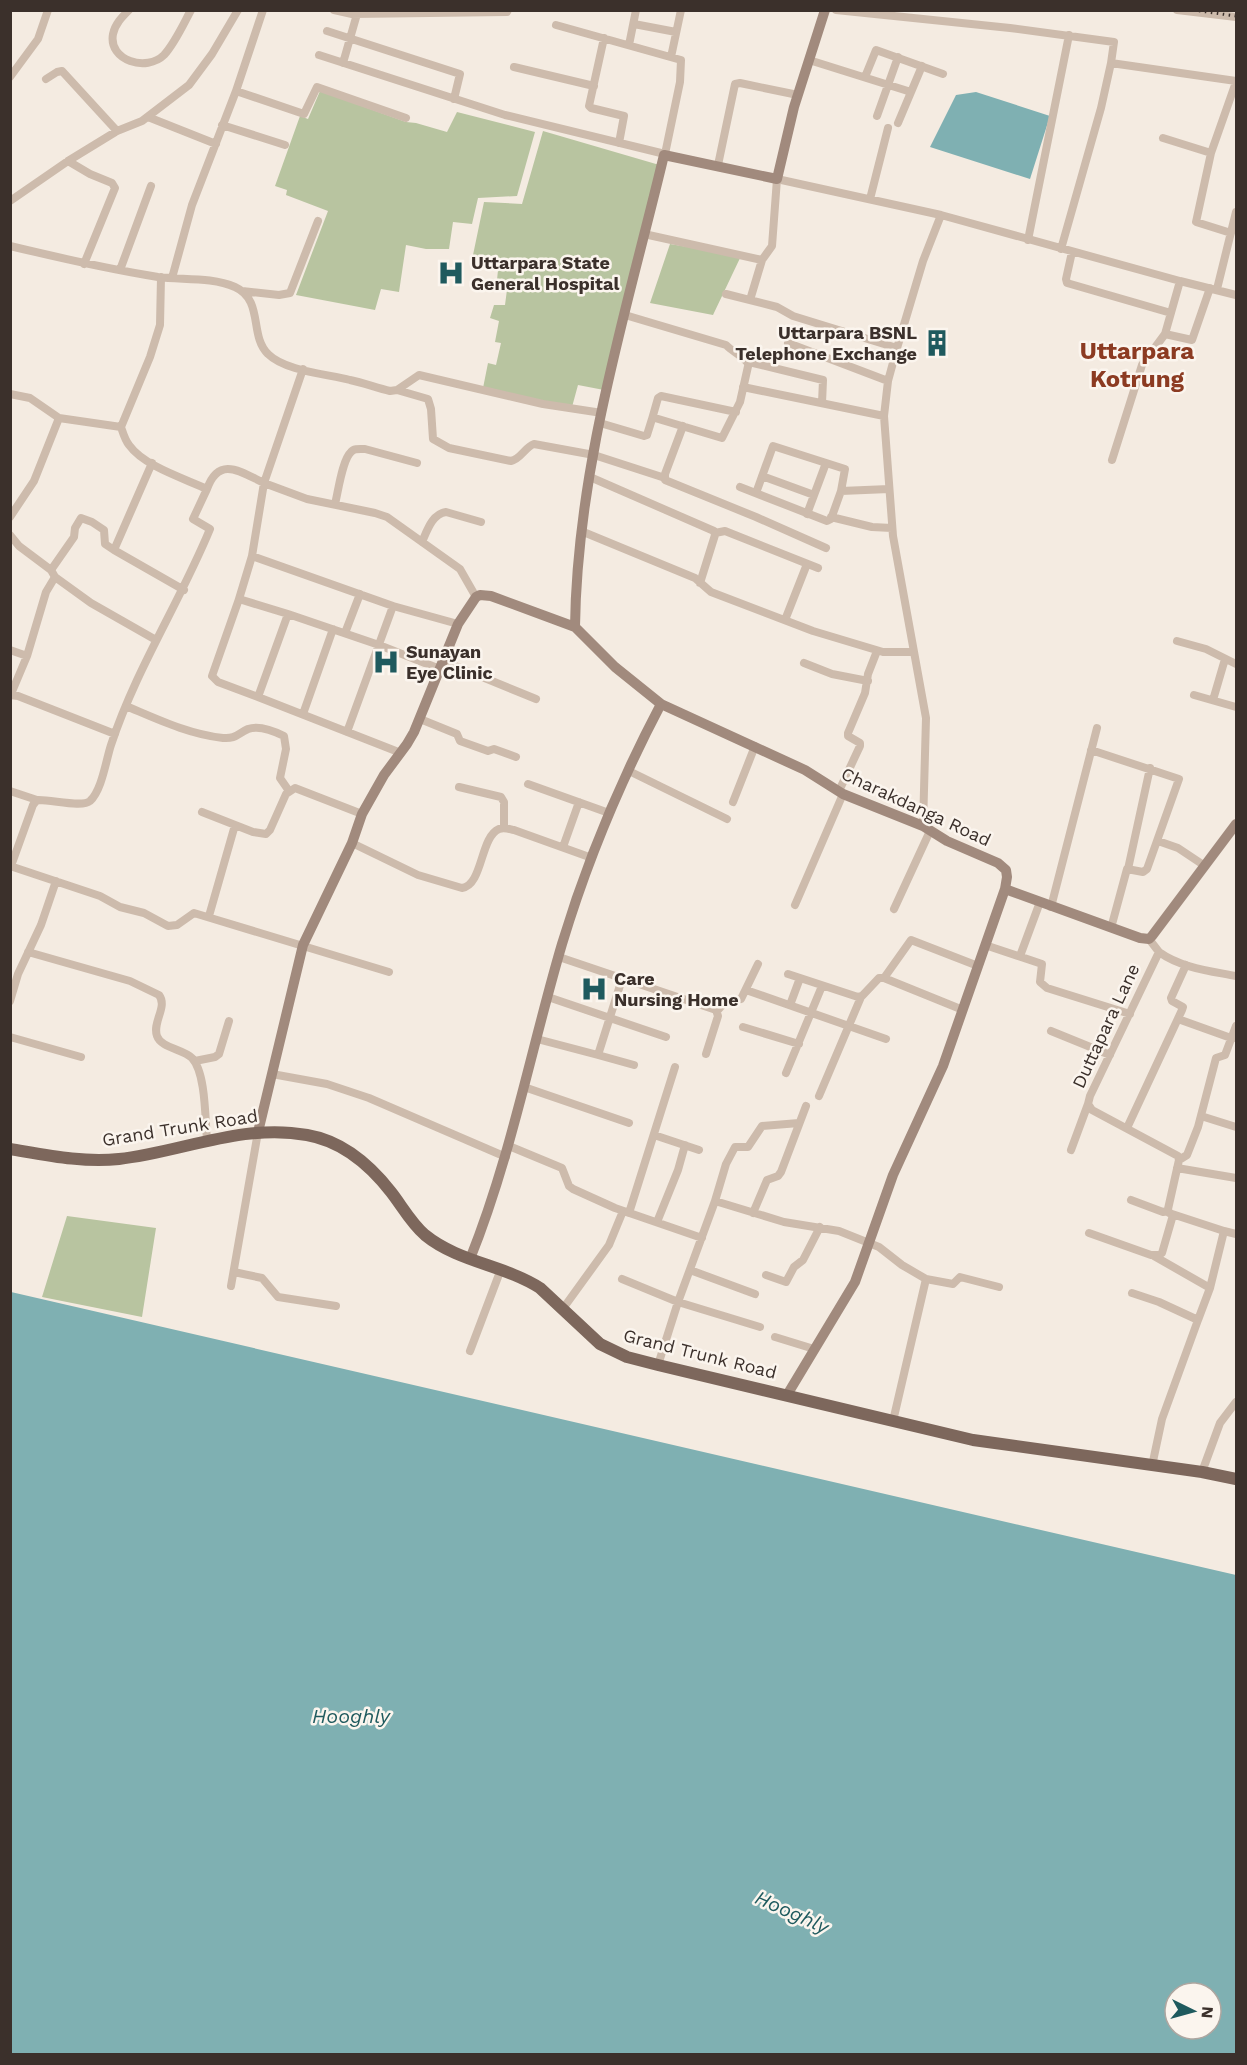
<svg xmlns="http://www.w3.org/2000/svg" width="1247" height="2065" viewBox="0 0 1247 2065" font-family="'Work Sans',sans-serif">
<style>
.green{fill:#b8c4a0}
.water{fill:#7fb0b2;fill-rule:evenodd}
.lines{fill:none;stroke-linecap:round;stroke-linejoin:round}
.street{stroke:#cdbbac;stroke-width:8}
.secondary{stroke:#a18a7d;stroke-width:10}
.primary{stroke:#7d675c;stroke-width:12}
.rail{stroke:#3b302b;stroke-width:3;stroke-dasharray:1.5 4.5;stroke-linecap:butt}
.labels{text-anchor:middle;stroke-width:5;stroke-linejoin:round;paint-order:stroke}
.poi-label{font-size:18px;font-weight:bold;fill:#3b302b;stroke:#fbf5ee;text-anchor:start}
.street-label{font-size:18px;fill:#3b302b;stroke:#fbf5ee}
.water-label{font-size:20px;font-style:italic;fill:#1f5a5e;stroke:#fbf5ee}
.district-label{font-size:24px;font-weight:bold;fill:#8c3b22;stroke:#fbf5ee}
</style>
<rect width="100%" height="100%" fill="#f4ebe1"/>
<!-- green -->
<path class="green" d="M320,91l86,31 10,1 31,9 10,-20 78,20 -18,64 -39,2 -6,26 -19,-2 -4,27h-23l-20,-4 -7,47 -18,-3 -6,21 -79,-15 32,-84 -42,-16 1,-5 -12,-4 25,-70 8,3z
M543,131l113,33h5l-57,226 -26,-5 -6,22 -89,-19 5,-25 8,2 5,-22 -6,-1 4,-21 -9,-3 4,-13h11l3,-23 -11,-2 2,-20 -26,-5 11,-53 38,2z
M670,244l71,12 -28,59 -63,-12z
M67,1216l89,12 -14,89 -100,-20z"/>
<!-- water -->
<path class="water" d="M976,92l74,24 -20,63 -100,-32 26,-52z
M11,1292l1225,283v479h-1225zM1175,1993h36v36h-36z"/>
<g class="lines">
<!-- street -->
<path class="street" d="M129,10c-7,7 -14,14 -16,24 -5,27 34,38 51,21 11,-12 19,-30 27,-45
M334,10l18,4 155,-2 1,-2
M836,10l174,18 104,14 -3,21 -10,45 -40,141
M1177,10l59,7
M634,24l42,8
M327,31l133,43 -6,25
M604,38l-15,68 2,2 33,8 -5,27
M629,45l7,-35
M319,55l186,60 160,39 15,-72 1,-22 -125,-35
M671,57l10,-47
M809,60l102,32
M343,63l14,-49
M1111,63l125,18
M514,67l80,19
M10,77l28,-38 10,-29
M865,77l11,-27 67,24
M46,79l11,-7 5,-1 55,60
M236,91l27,-81
M877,116l21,-59
M148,117l68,27
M898,123l24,-57
M222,125l63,20
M1163,138l48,15
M68,161l22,13 22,9 3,5 -31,76
M718,165l17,-81 5,-1 58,12
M870,199l18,-71
M10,201l58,-40 49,-30 25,-10 47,-36 23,-31 26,-44
M1231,233l-35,-11 15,-69 25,-71
M644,234l118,26 10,-14 5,-67 164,36 239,66 56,14
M1028,240l41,-205
M10,246c50,12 98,23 148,31 25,3 54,0 77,10 29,13 14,49 33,67 17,17 59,20 82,26 14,3 27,8 40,11l7,-1 22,-15 124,29 59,9
M1072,252l-6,27 1,4 104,30
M120,270l31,-84
M172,278l20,-73 44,-114 68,23 13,-27 89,31
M1217,289l19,-77
M242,291l37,4 11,-2 28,-72
M726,294l51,13 16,9 104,32
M750,300l12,-40
M625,315l101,30c7,7 14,9 22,18
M1165,334l15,-53
M788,343l100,38
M743,387l141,29
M397,390l31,9 3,10 2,30 16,9 62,13c10,-2 14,-14 23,-17l60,11 71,23
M10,394l20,4 29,20
M652,419l6,-21 3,-2 75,16
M600,423l44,13 3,-1 5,-16 3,-1 67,20 18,-36 9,-40 74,18 -1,23
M683,426l-18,48v6l91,37 70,31
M121,427l29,-70 10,-32 1,-48
M1112,460l30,-95 23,-31 27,6 18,-52
M152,463l-38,87 70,40
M762,476l52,19
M590,477l124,54 1,4 -15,48
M740,487l87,34 4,-2 10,-28 48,-2
M207,489c12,-34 34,-17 57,-6l39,-114
M756,493l17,-47 72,23 -4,22
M335,504c3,-11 7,-44 16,-52 3,-4 9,-3 14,-3l52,14
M807,514l19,-51
M10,517l24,-36 25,-63 62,9c2,6 4,13 8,18 15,21 54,33 78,44l-14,30 17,10c-30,73 -74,140 -99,216 -5,15 -9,45 -21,56 -8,7 -40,-2 -53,-1l-4,5 -22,61
M831,517l41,10 20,1
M581,531l114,47 16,14 102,39 70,21h31
M715,533l10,-2 93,37
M10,535l9,11 32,24 4,7 36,26 65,37
M422,542c5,-11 10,-28 24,-30l35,10
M252,556l141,50 65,18
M51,570l23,-33 1,-9 6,-10 11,4 12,8 1,14 9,6
M239,599l-27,77 6,6 40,15
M288,614l91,31 61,24
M785,620l22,-56
M345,633l15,-39
M1177,641l29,8 30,15
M10,650l17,6
M443,661l93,38
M804,663l28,11 36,7
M11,694l16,-38 19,-64 9,-15
M10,695l8,1 97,38
M1194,695l42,12
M1213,700l12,-41
M126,706c31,13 62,28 97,32 13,1 14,-4 25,-9 11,-4 26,2 36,7l2,13 -6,29 9,13
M303,714l30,-85
M420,719l37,15 3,7 28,10 6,-2 22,8
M347,732l46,-126
M1091,750l88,29 -32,90 -4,3 -16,-3 -16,59
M401,753l-143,-56 30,-83 -49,-15 13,-43 12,-73 43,16 68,14 12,4 73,52 16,28
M629,771l98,48
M528,784l81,29
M459,787l42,10 3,5v26
M10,791l27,9
M839,791l21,-45v-3l-12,-7v-3l17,-40 3,-19 9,-23
M733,802l22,-56
M202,812l51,20 13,2 4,-4 16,-36 9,-6 67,26
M923,826l3,-108 -33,-182 -9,-120 4,-35 9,-33 26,-87 18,-46
M1158,841l20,7 27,18
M352,843l66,32 44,13c21,-3 18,-51 37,-59 5,-2 10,0 15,1l78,28
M563,847l16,-45
M10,866l90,30 20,11 24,6 24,13 9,-1 17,-12 195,59
M1128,869l22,-101
M795,905l48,-111
M1051,907l46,-179
M894,909l36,-78
M209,916l26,-91
M1149,939l10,13 -69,144 -2,8 4,6 86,46 1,4 -11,49 1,4 55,18 -14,57 -12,32
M985,945l57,19 -2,18 7,6 83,26
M28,952l102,29 29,14c9,12 -7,27 -2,41 4,12 26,13 35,22 14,15 13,61 15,82
M1159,952c22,16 52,19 77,24
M1020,956l20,-54
M559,957l157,53 2,6 -12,38
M788,974l70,23 4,-1 17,-18h5l79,32
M884,978l27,-38 67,26
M622,979l-24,76 36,10
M746,990l140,49
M548,997l118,40
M10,1001l8,-27 23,-49 15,-44
M790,1005l10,-27
M717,1011l8,-9 16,-3 17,-35
M1178,1019l53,19h3
M743,1027l56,17
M1051,1031l59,24
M10,1037l71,20
M537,1039l61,16
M195,1061l20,-4 4,-3 10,-33
M786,1073l36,-87
M272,1074l55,10 42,14 137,59
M524,1087l105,36
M819,1096l42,-99
M1201,1116l35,11
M1127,1128l55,-118 1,-3 -11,-6 -1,-3 15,-33
M654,1135l45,15
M509,1146l53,22 7,18 4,3 42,19 87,30
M1071,1150l17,-46
M1179,1160l8,-5 11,-28 18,-69 9,-3 11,-29
M1177,1168l59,10
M1131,1200l32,12 5,-1
M715,1201l11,-37 9,-17h13l14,-21 37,-3
M629,1213l46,-146
M753,1213l14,-33 11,-4 3,-4 25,-66
M657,1222l21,-52 7,-25
M1224,1231l12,3
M1089,1233l62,22h7l4,-2 11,-38
M1154,1256l56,32
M690,1270l65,24
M234,1272l28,6 16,19 58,9
M766,1275l20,7 8,-15 9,-7 17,-33
M622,1279l56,23 82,25
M926,1279l27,5 7,-7 39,10
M231,1286l27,-154
M1132,1293l27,9 39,18 -36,99 -10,47
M562,1310l47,-65 14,-34
M775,1337l39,12
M470,1351l31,-82
M658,1365l20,-63 37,-101 69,21 55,9 40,16 23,18 24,14 -33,142
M1202,1472l18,-49 16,-21"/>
<!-- secondary -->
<path class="secondary" d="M575,627c2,-161 52,-317 89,-472l113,24 17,-72 31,-97
M258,1132l45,-187 49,-102 10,-29 22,-39 23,-31 7,-12 44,-108 18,-27 4,-2 11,1 84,31 40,40 46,37 144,66 38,24 80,32 24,15 51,22 8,7 1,7 -2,12 135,49 9,1 3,-3 84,-112
M470,1259c41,-102 61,-210 92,-315 25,-83 59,-164 99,-240
M787,1395l68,-113 38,-107 50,-109 62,-177"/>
<!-- primary -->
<path class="primary" d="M10,1149c36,6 73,14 109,10 63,-7 123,-36 188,-24 35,6 63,30 84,57 11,14 20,31 34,43 33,27 79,30 115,53l60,56 27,13 31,8 315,75 229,32 34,7"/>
<!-- rail -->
<path class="rail" d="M1193,10l43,6"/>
</g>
<!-- icons -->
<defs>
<symbol id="hospital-bare" viewBox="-9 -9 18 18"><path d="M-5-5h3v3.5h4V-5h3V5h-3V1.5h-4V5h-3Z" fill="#1f5a5e" stroke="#fbf5ee" stroke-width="2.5" paint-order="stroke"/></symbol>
<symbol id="building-bare" viewBox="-9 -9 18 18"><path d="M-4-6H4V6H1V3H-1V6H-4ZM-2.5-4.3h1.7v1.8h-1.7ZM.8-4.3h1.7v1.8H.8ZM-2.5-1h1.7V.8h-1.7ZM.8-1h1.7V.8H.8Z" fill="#1f5a5e" stroke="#fbf5ee" stroke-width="2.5" paint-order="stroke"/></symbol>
</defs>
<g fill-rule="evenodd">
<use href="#hospital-bare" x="432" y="254" width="38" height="38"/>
<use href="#building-bare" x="918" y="324" width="38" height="38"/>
<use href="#hospital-bare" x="367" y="643" width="38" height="38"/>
<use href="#hospital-bare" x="575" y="970" width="38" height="38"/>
</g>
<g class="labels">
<!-- poi labels -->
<g class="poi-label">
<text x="471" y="269">Uttarpara State<tspan x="471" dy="21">General Hospital</tspan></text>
<text x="917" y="339" text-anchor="end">Uttarpara BSNL<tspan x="917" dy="21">Telephone Exchange</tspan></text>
<text x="406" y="658">Sunayan<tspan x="406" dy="21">Eye Clinic</tspan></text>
<text x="614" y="985">Care<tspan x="614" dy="21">Nursing Home</tspan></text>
</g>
<!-- street labels -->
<g class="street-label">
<text transform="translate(916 807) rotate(25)" y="6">Charakdanga Road</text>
<text transform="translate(1106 1026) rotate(-65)" y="6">Duttapara Lane</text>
<text transform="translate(180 1128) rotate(-9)" y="6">Grand Trunk Road</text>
<text transform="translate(700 1354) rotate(14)" y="6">Grand Trunk Road</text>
</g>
<!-- water labels -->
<g class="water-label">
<text x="351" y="1723">Hooghly</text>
<text transform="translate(792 1912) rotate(24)" y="7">Hooghly</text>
</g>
<!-- district labels -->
<g class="district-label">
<text x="1137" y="359">Uttarpara<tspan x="1137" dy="28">Kotrung</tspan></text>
</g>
</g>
<!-- border -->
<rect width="1247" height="2065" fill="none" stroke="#3b302b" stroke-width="24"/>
<!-- north arrow -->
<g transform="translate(1193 2011) rotate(95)"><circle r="28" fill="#fbf5ee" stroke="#aea6a0" stroke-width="1.5"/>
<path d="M0-4.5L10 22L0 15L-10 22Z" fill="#1f5a5e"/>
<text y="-9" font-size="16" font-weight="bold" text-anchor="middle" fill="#3b302b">N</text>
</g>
</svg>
